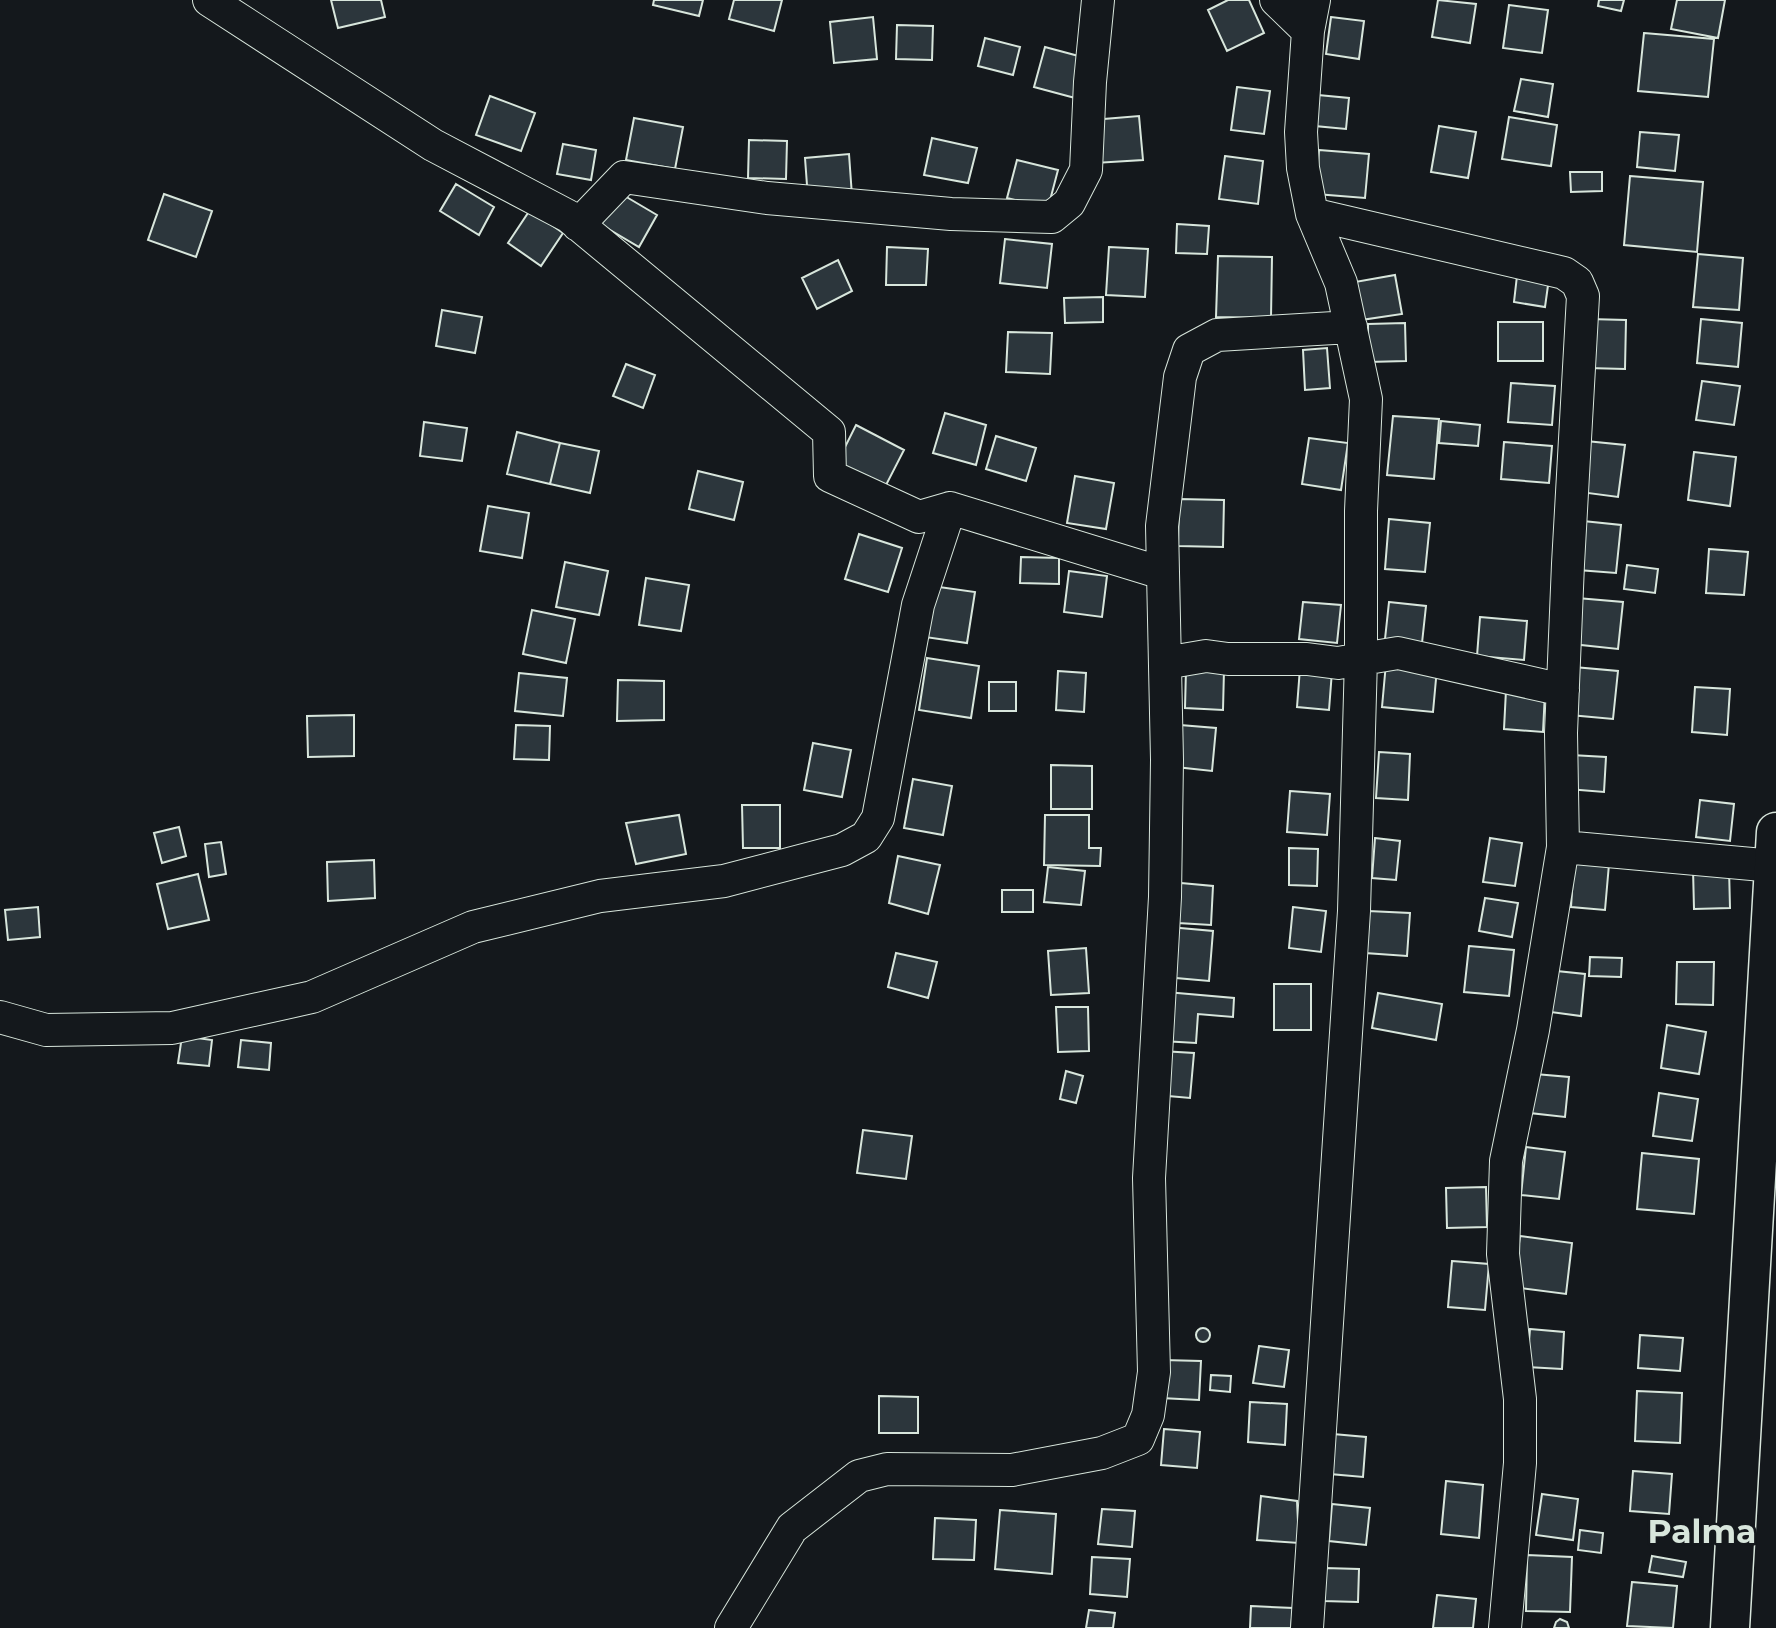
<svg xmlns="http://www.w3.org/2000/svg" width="1776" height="1628" viewBox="0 0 1776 1628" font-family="Montserrat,sans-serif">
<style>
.building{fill:#2c363c;stroke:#d8e6dc;stroke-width:2}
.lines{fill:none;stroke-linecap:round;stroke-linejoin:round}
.street-casing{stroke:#d8e6dc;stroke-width:34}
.secondary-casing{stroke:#d8e6dc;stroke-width:41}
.street{stroke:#14181c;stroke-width:32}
.secondary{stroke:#14181c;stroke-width:38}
.labels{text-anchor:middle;stroke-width:5;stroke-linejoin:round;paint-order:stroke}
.town-label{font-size:33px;font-weight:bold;fill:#d8e6dc;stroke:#14181c}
</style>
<rect width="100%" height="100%" fill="#14181c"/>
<!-- building -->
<path class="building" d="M331,0h50l4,17 -47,11z
M654,0h49l-4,16 -46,-11z
M734,0h48l-8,31 -45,-12z
M1228,0h21l15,33 -37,18 -19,-41z
M1438,0l38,4 -6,39 -38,-6z
M1599,0h25l-3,11 -23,-5z
M1677,0h48l-7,38 -47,-9z
M1509,5l39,5 -6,43 -39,-5z
M873,17l4,42 -43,4 -4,-41z
M1331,17l33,4 -5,38 -33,-5z
M897,25l36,1 -1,34 -36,-1z
M1644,33l70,6 -6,58 -70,-6z
M985,38l35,9 -7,28 -35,-9z
M1045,47l41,11 -11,40 -41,-11z
M1521,79l32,5 -5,33 -34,-6z
M1237,87l33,4 -6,43 -33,-4z
M1318,95l31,3 -3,31 -31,-3z
M490,96l45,17 -14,38 -45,-16z
M1139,116l4,44 -48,3 -3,-43z
M1509,117l48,8 -6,41 -49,-7z
M634,118l49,9 -8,42 -49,-9z
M1439,126l37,6 -8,46 -37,-6z
M1640,132l39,3 -4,36 -38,-4z
M932,138l45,10 -9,35 -44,-8z
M749,140l38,1 -1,38 -38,-1z
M563,144l33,6 -5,30 -34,-6z
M1319,150l50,4 -4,44 -49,-4z
M849,154l3,42 -44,3 -3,-41z
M1225,156l38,5 -5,43 -39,-5z
M1017,160l41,10 -10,38 -41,-10z
M1570,172h32v19l-31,1z
M1630,176l73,6 -6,70 -73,-7z
M456,184l38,23 -15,28 -39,-24z
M618,192l39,23 -18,32 -39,-23z
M164,194l48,17 -16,46 -48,-17z
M530,210l33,23 -22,33 -33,-23z
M1177,224l32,2 -2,28 -31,-1z
M1005,239l47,5 -5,44 -47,-5z
M887,247l41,2 -2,36h-40z
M1109,247l39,2 -3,48 -39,-2z
M1698,254l45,4 -4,52 -46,-3z
M1218,256l54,1 -1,61 -55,-1z
M838,260l14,31 -35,18 -15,-31z
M1518,267l32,4 -5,36 -31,-5z
M1395,275l7,39 -41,6 -6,-38z
M1103,297v25l-38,1 -1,-25z
M442,310l40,7 -7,36 -39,-7z
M1589,319l37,1 -1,49 -37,-1z
M1701,319l41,4 -4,44 -41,-4z
M1498,322h45v39h-45z
M1405,323l1,38 -38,1v-38z
M1008,332l44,1 -2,41 -44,-2z
M1327,348l3,40 -25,2 -2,-40z
M626,364l29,11 -12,33 -30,-12z
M1702,381l38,5 -6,39 -38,-5z
M1511,383l44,3 -3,39 -44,-3z
M945,413l41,12 -10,40 -43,-12z
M1393,416l46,3 -5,60 -47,-4z
M1441,421l39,4 -2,21 -39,-3z
M424,422l43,6 -5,33 -42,-5z
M856,425l48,25 -20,39 -48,-24z
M517,432l43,11 -10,41 -43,-10z
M996,436l40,12 -10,33 -40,-12z
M1309,438l39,5 -7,47 -39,-6z
M1586,441l39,4 -7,52 -38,-5z
M1504,442l48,4 -3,37 -48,-4z
M560,443l39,8 -9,42 -40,-9z
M1694,452l42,5 -6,49 -42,-6z
M698,471l45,11 -9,38 -45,-11z
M1075,476l39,7 -8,46 -39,-6z
M1179,499l45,1 -1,47 -45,-1z
M488,506l41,7 -7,45 -42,-7z
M1389,519l41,4 -5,49 -40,-3z
M1583,521l38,4 -5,48 -38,-3z
M859,534l43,14 -14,44 -43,-13z
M1709,549l39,3 -4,43 -38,-2z
M1021,557l38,1v26l-39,-1z
M565,562l43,9 -9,44 -43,-8z
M1627,565l31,4 -3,24 -31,-4z
M1069,571l38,5 -5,41 -38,-5z
M646,578l43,7 -8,46 -42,-6z
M932,586l43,6 -8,51 -42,-6z
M1577,598l46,4 -5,47 -46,-5z
M1303,602l38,3 -4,38 -38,-4z
M1389,602l37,4 -4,37 -37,-4z
M532,610l43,9 -9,44 -43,-9z
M1480,617l47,4 -3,39 -47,-4z
M927,658l52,8 -8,52 -52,-8z
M1386,663l51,5 -4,44 -51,-5z
M1574,667l44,4 -5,48 -43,-4z
M1300,668l32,3 -3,39 -32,-3z
M1186,669l38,1 -1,40 -38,-2z
M1058,671l28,2 -2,39 -28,-2z
M519,673l48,5 -4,38 -48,-5z
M618,680l46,1v39l-47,1z
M989,682h27v29h-27z
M1695,687l35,2 -3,46 -35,-3z
M1506,690l39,2 -2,40 -39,-3z
M354,715v41l-46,1 -1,-41z
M516,725l34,1 -1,34 -35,-1z
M1180,725l36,3 -4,43 -36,-4z
M813,743l38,7 -9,47 -38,-7z
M1379,752l31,2 -2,46 -32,-2z
M1571,755l35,2 -2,35 -36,-3z
M1051,765l41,1v43h-41z
M913,779l39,7 -9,49 -39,-7z
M1290,791l40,3 -3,41 -40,-3z
M1700,800l34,4 -4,37 -34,-4z
M742,805h38v43h-37z
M679,815l7,39 -50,10 -10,-41z
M1045,815h44v33h12l-1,18 -56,-1z
M179,827l7,29 -24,7 -8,-30z
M1375,838l25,3 -4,39 -24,-2z
M1490,838l32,5 -7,43 -32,-4z
M221,842l5,32 -17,3 -4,-33z
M1289,848l29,1 -1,37 -28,-1z
M898,856l42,9 -12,49 -39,-11z
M374,860l1,38 -47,3 -1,-39z
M1574,861l35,3 -4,46 -34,-3z
M1048,867l37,4 -4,34 -37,-3z
M1729,868l1,40 -36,1 -1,-40z
M198,874l11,46 -41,9 -11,-45z
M1181,883l32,3 -2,39 -33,-2z
M1002,890h31v22h-31z
M1485,898l33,5 -6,34 -33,-6z
M38,907l2,30 -32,3 -3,-30z
M1293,907l33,4 -5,41 -32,-4z
M1368,911l42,2 -3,43 -42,-3z
M1169,927l44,4 -4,50 -44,-4z
M1469,946l45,4 -5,46 -45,-4z
M1086,948l3,45 -38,2 -3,-44z
M896,953l41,9 -9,36 -40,-11z
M1590,957l32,1 -1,19 -32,-1z
M1677,962h37l-1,43 -37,-1z
M1547,970l38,4 -4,42 -38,-5z
M1274,984h37v46h-37z
M1166,992l68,6 -1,19 -35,-3 -2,29 -34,-2z
M1378,993l64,11 -6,36 -64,-12z
M1056,1007h32l1,44 -31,1z
M1667,1025l39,7 -7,42 -38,-6z
M182,1036l30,4 -3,26 -31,-3z
M241,1040l30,3 -2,27 -31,-3z
M1161,1051l33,2 -4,45 -33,-3z
M1066,1071l17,5 -7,27 -16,-4z
M1535,1074l34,3 -4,40 -35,-4z
M1659,1093l39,6 -6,42 -39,-5z
M863,1130l49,6 -6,43 -49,-6z
M1526,1147l39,5 -6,47 -38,-4z
M1642,1153l57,6 -5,55 -57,-5z
M1486,1187l1,40 -40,1 -1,-40z
M1520,1236l52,7 -6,51 -53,-7z
M1452,1261l37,3 -4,46 -37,-3z
M1196 1335a7 7 0 1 1 14 0a7 7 0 1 1-14 0Z
M1530,1329l34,3 -2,37 -35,-2z
M1640,1335l43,3 -3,33 -42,-3z
M1259,1346l30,4 -5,37 -31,-4z
M1163,1360l38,1 -2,39 -38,-2z
M1211,1375l20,1 -1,16 -20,-2z
M1637,1391l45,2 -2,50 -45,-2z
M879,1396l39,1v36h-39z
M1250,1402l37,2 -2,41 -37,-3z
M1164,1429l36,3 -3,36 -36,-3z
M1333,1434l33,3 -3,40 -33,-3z
M1633,1471l39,3 -3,40 -39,-3z
M1446,1481l37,4 -4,53 -38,-4z
M1542,1494l36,5 -5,41 -37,-5z
M1261,1496l36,5 2,42 -42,-3z
M1332,1504l38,4 -4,37 -37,-4z
M1102,1509l33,2 -3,36 -34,-3z
M1000,1510l56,4 -4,60 -57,-5z
M935,1518l41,2 -2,40 -41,-1z
M1580,1530l23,3 -2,20 -23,-3z
M1527,1555l45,2 -2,55 -44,-1z
M1652,1556l34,6 -3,15 -34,-5z
M1092,1557l38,2 -3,38 -37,-3z
M1325,1568l34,1 -1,33 -35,-1z
M1632,1582l45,4 -4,42 -46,-2z
M1437,1595l39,4 -3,29h-40z
M1251,1606l42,2 -2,20h-41z
M1089,1610l26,3 -2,15h-27z
M1560,1619l7,3 2,6h-15l2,-6z"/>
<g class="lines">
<defs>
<path id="street" d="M209,0l224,145 135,71 261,216 1,44 89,41 31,-9 212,65
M1276,0l32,31
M1312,214l252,59 13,9 6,14 -15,268 -7,169 2,114 -30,183 -27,131 -3,93 17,145v64l-15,165
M578,225l46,-48 143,21 184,16 101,3 17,-14 17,-33 4,-88 8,-82
M1165,663l41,-7 22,3h79l31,4 60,-10 165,37
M1563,847l211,19
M0,1017l46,13 126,-2 140,-31 161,-70 127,-31 124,-15 118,-31 24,-13 12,-19 40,-213 32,-97
M731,1628l61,-100 67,-52 28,-7 125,1 90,-17 36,-14 10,-24 6,-43 -5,-194 16,-281 2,-137 -5,-234 18,-149 9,-27 28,-15 134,-8
M1307,1628l47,-717 7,-253v-147l5,-112 -25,-116 -29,-69 -9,-46 -2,-36 7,-101 6,-31"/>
<path id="secondary" d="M1730,1628l46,-796"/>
</defs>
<!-- street casing -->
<use href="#street" class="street-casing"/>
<!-- secondary casing -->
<use href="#secondary" class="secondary-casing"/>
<!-- street -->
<use href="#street" class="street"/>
<!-- secondary -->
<use href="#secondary" class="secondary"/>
</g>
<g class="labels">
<!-- town labels -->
<g class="town-label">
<text x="1702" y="1543">Palma</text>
</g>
</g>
</svg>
